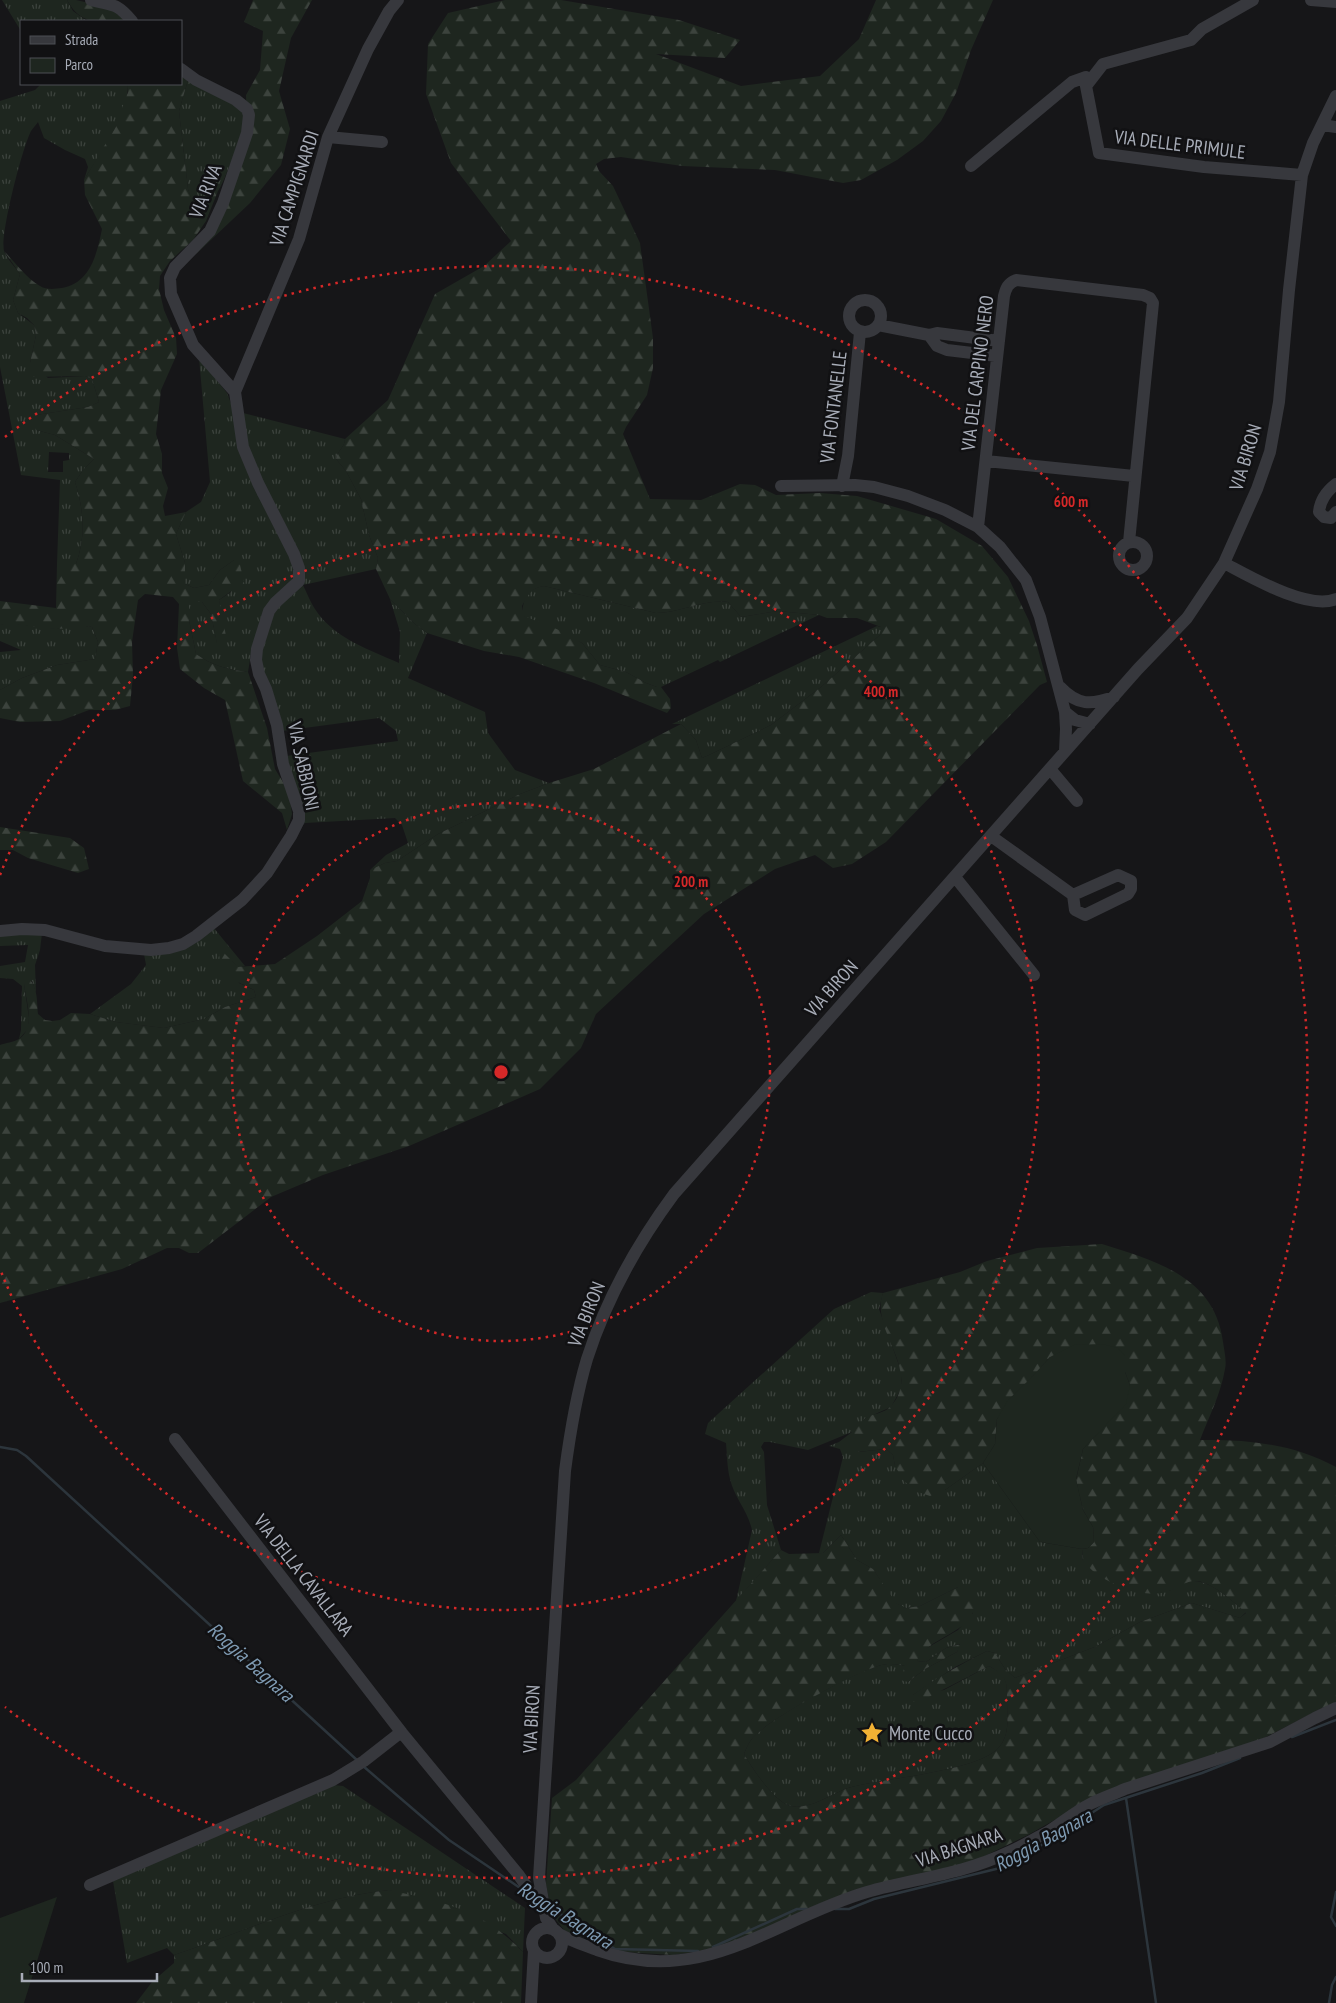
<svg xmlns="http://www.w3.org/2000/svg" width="1336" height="2003" viewBox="0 0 1336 2003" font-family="'PT Sans Narrow',sans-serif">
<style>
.grass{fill:url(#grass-tufts);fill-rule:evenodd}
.forest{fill:url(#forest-firs)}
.park{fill:#1e261f}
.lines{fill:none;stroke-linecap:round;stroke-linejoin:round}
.stream{stroke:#2c353c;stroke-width:2.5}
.minor{stroke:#37383d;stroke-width:12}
.ring{fill:none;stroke:#d62828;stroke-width:2.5;stroke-dasharray:2.5 5}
.labels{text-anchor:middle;stroke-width:5;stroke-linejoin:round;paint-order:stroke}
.street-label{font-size:19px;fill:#a8adb8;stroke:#111113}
.poi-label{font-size:19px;fill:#a8adb8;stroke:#111113;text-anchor:start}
.water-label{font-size:20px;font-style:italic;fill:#7f9bb3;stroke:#111113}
.centre{fill:#d62828;stroke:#111113;stroke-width:2.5}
.ring-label{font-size:15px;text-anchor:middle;font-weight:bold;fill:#d62828;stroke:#111113;stroke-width:5;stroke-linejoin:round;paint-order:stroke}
</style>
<defs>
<pattern id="grass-tufts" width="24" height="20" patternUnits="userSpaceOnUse" patternTransform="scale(1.25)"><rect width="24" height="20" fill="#1e261f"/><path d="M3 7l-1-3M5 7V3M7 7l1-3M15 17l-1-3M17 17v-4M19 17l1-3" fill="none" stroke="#3c433d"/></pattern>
<pattern id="forest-firs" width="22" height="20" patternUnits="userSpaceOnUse" patternTransform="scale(1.25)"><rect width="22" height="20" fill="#1e261f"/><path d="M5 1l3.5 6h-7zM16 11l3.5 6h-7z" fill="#3c433d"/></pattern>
</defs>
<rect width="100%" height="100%" fill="#161618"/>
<!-- grass -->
<path class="grass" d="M2,0h65l6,11 14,10h-66v10z
M188,80l49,25c4,5 8,10 8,17 -1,8 -22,64 -27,69 -7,6 -18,8 -26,10l-4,-12 -9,-78z
M41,84h87c0,33 -28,69 -44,96l4,-13 -3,-8 -20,-9 -21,-12 -6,-16c-2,3 -5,6 -7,9 -9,18 -31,103 -27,120 3,8 11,16 16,23l-7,26 5,13 16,12 2,10 -6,28 18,15 37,-2 7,3 7,23 -11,5 -52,8v15l19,5 39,24 -11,11 -8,12c9,28 11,55 1,82h-19l3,-84 -39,-5 -21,-108v-266l35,-11zM49,452l20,1v7l-6,1v11h-15z
M199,358l28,35 62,160 6,23 -43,71 -4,25c-19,-2 -37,-7 -52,-18l-7,-34v-18h13l9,12 6,29 4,-27 -2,-16 12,-8 3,-32 -14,10 -11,15 -15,3 -9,-4v-21l-9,-29 10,-22 15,-10 9,-20z
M243,413l102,26c0,8 -8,12 -9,20l10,12 15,28 8,36 9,23 -2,11 -73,16c4,8 8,19 14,27 19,27 53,38 82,51l1,-31 -10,-33 25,25 12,9 -19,45 77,34 3,21 27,37 34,13 -29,11 -82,40 -41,27 -12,2 -15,7 16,-15 22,-12 -6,-18 -7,-7 -90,5 -3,3 -16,-70 112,-15 -2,-10 -17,-13 -97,13 -22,-70 2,-12 15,-44 25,-20 -51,-122z
M544,586l112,27c24,0 48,-14 72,-11l13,15 37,-6 41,4 -99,47 -2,-2 -57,27h-4l-11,-4 -20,-11 -26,-7 -18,-22 -59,-27c-2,-15 5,-28 21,-30z
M8,623l49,6 22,-4 13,2 6,15 -3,17 -38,6 -35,13 -22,12v-38l21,-2 -21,-9v-16z
M877,626l4,1v7l-60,53 -50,38 -62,30 -7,3 -6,-18 -15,-16h-9z
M213,927l32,39 -7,2 -6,-7 7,22 15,7 2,7 -31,10 -21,12 -40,9 -48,-6 -26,-8 41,-30 15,-19 -2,-11z
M42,933l-2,17 -5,15 1,28 -4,-12 -8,3 5,34 -1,11 -9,10 2,-9 1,-44 -9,-7 -13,-1v-12l25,-4 3,-17 -28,1v-12z
M871,1292l12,1 -4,16 22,62v18l-10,18 -27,12 -6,33 28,-3 7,6 2,11 50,24 38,-27 57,79 42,7 1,12 86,30c6,-3 12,-7 18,-9 21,-6 44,19 59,30l-6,6 -48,-15 -52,19 -43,24 -82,32 -10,-9 -10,-16 -8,-2 -32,16 -42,28 31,-5 45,-24c19,10 18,15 18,36 0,16 3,31 -7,44 -19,26 -119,32 -152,42 -17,6 -38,22 -57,18 -16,-3 -39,-38 -47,-52 2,-5 4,-10 7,-14 13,-19 104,-68 127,-74 10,-3 18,-2 27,0l3,16 17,-13 32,-17 3,-8 -14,4 -20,14 -9,-1 3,-9 38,-22 15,-17 -15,-26 -38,19 -14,2 -11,-5 -22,-34 -16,-9 -16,-25 -18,18h-4l24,-96 -3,-8 -11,-3 10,-4 13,-10 -44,18 -38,-8h-6l-3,5 3,5 3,53 14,45 -45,51 16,-71c-4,-19 -18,-33 -22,-51 -3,-12 -3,-25 -4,-36l-21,-9 3,-11 126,-114z
M333,1785l10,1 182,122 -2,44 -17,-18 -117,-44c-73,7 -145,42 -215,65l-7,-7 -40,15 -14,-82z"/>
<!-- forest -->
<path class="forest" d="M67,0h9l34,8 16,13c-28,0 -44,6 -59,-21z
M253,0h59l-21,38 -12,53 11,38 -9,36 -31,38 -55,52 8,-15 44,-107 -1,-38 14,-25 3,-39 -19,-9z
M505,0h56l118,20 61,20 -15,18 -69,-4 85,32 79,-10 39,-37 17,-39h117l-22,50 -15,43 -15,28 -18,20 -26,19 -36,20 -18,3 -68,-13 -93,-4 -61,-9 -17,2 -8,5 3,7 14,15 27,57 13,95v30l-6,27 -21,32 -3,7 27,65 51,1 39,-16 15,1 21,10 44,-2 37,3 79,23 46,27 26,31 21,44 8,24 10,37 -7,3 -154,157 -34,22 -19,4 -18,-13 -40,14 -71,45 -108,100 -15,34 -41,41 -131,57 -86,29 -52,22 -73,56h-9l-10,-5h-12l-45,21 -122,34v-258c5,-2 14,-3 19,-6 17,-11 7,-39 5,-55l4,-6c10,8 9,25 10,36l7,6 7,1 8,-1 11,-7 19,1 26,8 48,6 40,-9 21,-12 31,-10 -2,-7c-20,-11 -30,-10 -35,-35l5,-2 14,14 37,-3 42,-28 45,-35 8,-23v-8l15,-7 12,-2 41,-27 82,-40 29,-11 45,-14 87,-45 15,16 6,18 7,-3 62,-30 50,-38 60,-53v-7l-24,-9h-30l-8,-3 -41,-4 -37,6 -13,-15c-24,-3 -48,11 -72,11l-112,-27c-13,2 -16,9 -22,20l2,10 35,14 23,13 18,22 26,7 20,11 11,4h4l9,12 1,9 -4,5 -73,-30 -75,-26 -35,-6 -57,-18 -12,-9 -25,-25 -14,-30 2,-11 -9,-23 -8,-36 -15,-28 -10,-12c1,-8 9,-12 9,-20l43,-39 47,-106 49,-28 27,-25 -60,-78 -25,-69 2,-50 20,-31z
M181,74l7,6 -9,31 9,78 4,11 14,-3 12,-6 -12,30 -13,19 -23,21 -10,15 -1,13 5,21 12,28 1,16 -16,36 -5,44 6,20v19l6,15 -5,18 2,10 21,-4 -10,22 9,29v21l9,4 15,-3 11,-15 14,-10 6,5 4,17 -25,18 7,36 -2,7 -7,1 -6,-30 -9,-12h-13v18l7,34c15,11 33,16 52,18l19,56 8,41 14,23 3,22 -5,16 -5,-17 -39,-32 -18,-81 -21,-12 -24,-19 -3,-21 2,-44 -6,-7 -28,-3 -7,6 -6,42 1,33 -3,31 -15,4h-26l-29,11 -40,1 -20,-4v-28l22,-12 35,-13 38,-6 3,-17 -6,-15c-16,-3 -22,2 -36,2 -19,0 -37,-7 -56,-4v-24l56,7 1,-44h19c10,-27 8,-54 -1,-82l8,-12 11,-11 -39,-24 -19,-5v-15l52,-8 11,-5 -7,-23 -7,-3 -54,1 -1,-14 6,-28 -2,-10 -7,-7 -9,-5 -5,-13 7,-26 -16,-23c11,11 22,27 36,35 6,4 15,3 22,2 29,-5 35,-35 40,-59l-17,-34 -1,-15 31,-52 13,-36v-8h53z
M0,827l70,11 14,10 5,21 -11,4 -50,-15 -15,-8h-13z
M1102,1244c54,17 113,33 121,98 1,8 4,19 2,27 -4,24 -16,48 -25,71 47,-1 94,4 136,27v237l-14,4 -58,30 -185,68 -51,29 -58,28 -261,87 -36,5 -50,-3 -58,-21 -13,-16 -6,-31 6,-86 24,-18 205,-230 8,4 34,-1 18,-18 16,25 16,9 23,34 10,5 14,-2 38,-19h9c29,43 -39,46 -50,74l9,1 20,-14 15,-4 -4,8 -32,17 -17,13 -8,-2 5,-14c-9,-2 -17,-3 -27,0 -23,7 -114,55 -127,74 -3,4 -5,9 -7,14 8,14 31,49 47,52 19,4 40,-12 57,-18 33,-10 133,-16 152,-42 10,-13 7,-28 7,-43 0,-21 1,-26 -18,-37l-68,35 -8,1v-7c23,-17 48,-31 74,-44l8,2 10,16 10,9 82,-32 43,-24 52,-19 48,15 6,-5c-12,-11 -29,-26 -44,-31 -13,-4 -22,5 -33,9 -21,8 -50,-3 -69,-15 -6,-3 -12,-10 -17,-15l-1,-12 6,-1 6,-6 -1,-15 -10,-17 -7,-30 7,-31 18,-20 29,-44 -5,-13v-16l-75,1 -53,62 -2,25 -12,19 -38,27 -15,6 -12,-4 -14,-11 -9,-15 -2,-11 -7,-6 -29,3 -3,-20c3,-4 6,-9 9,-12 8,-7 22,-6 28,-14 32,-35 -22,-76 -8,-113l77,-21 27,-11 50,-13z
M389,1890c55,12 94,20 134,62l-2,51h-385l16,-21 22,-19v-8c70,-23 142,-58 215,-65z"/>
<!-- park -->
<path class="park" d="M1102,1344l16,4 7,8v16l5,13 -4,19 -43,45 -7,30 7,31 10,17 1,15 -6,6 -6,1 -42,-7 -57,-79 12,-19 2,-25 11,-19 22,-21 20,-22 24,-12z
M57,1897l-33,106h-24v-85z"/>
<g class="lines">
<!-- stream -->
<path class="stream" d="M0,1447l17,3 9,6 332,305
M1292,1737l44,-17
M363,1766l86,74 74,50
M1126,1798l30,205
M1336,1892l-5,25 5,9
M548,1906l67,43 83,2
M835,1909h14l25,-10 126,-31 47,-26 57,-37 98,-32 38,-15
M713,1947l84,-38h10
M1329,2003l3,-18 4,-8"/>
<!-- minor -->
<path class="minor" d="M91,0c22,6 25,2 41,21
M1253,0l-51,29 -11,11 -88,24 -17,22 13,67 105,14 98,8
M1311,0l25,2
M181,69l15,11 40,20 11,9 2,6 -2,18 -24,70 -13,28 -35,36 -5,11 1,16 22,51 42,47
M1322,125l14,2
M328,137l54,5
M971,166l101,-84 14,-5 3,2
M849 316a16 16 0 1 1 32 0a16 16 0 1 1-32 0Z
M878,325l51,10 8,-2 62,8
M929,335l8,11 10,4 50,6
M986,461l148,15
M1336,484c-9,7 -16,17 -17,28l5,5 7,1 5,-6
M781,486l74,-1 19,2 34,9 37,14 33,17 22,20 26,33 14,37 25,95 1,17 -1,22
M842,486l6,-30 12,-124
M978,527l26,-231c2,-8 4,-13 12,-16l127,15 7,3 3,5 -24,239
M1119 556a14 14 0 1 1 28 0a14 14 0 1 1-28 0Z
M1224,563c25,13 84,48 112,36
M1060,687c18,19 31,18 54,10
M1065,712l10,8 15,4
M1051,770l26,31
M991,836l82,59 2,15 10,5 43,-21 3,-5v-8l-13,-6 -45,20
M955,877l79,98
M0,931l22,-2 23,1 60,16 46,4 18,-2 14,-4 13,-8 46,-36 14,-15 11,-12 24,-37 8,-16v-9l-16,-47 -6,-39 -11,-36 -7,-15 -3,-14 1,-11 12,-38 6,-8 24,-22v-13l-5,-14 -36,-71 -15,-36 -8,-55 64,-153 29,-102 40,-88 21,-38 9,-11
M175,1439l227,294 116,141 18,26
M90,1885l243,-105 31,-19 32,-25 6,-3
M532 1943a15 15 0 1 1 30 0a15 15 0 1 1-30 0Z
M553,1929l-7,-11 -7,-40 26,-407c5,-38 11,-75 22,-112 19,-59 50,-115 87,-165l464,-525 49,-51 37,-55 33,-74 13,-37 9,-50 10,-112 13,-115 11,-32 23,-47
M559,1934c12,7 25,11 38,16 107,38 175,-30 270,-58 49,-14 94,-17 142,-40 14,-6 27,-14 40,-21 14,-9 27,-20 41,-27 12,-6 24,-10 35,-15l145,-47 45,-24 21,-10
M531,2003l3,-53"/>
</g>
<!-- distance rings -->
<g class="ring">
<circle cx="501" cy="1072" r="269"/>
<path d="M0 875A538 538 0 1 1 0 1269"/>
<path d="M5 437A806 806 0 1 1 5 1707"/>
</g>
<!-- icons -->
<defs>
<symbol id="sight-bare" viewBox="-9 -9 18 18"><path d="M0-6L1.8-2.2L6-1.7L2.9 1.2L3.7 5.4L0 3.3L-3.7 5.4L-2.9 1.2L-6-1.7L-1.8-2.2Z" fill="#f2b134" stroke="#111113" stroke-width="2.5" paint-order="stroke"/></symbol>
</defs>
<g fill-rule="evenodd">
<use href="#sight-bare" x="856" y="1717" width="32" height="32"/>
</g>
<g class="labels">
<!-- street labels -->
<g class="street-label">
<text transform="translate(1180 144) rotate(7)" y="7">VIA DELLE PRIMULE</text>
<text transform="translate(294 188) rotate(-72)" y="7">VIA CAMPIGNARDI</text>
<text transform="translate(205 191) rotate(-68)" y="7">VIA RIVA</text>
<text transform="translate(977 373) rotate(-83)" y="7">VIA DEL CARPINO NERO</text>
<text transform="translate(833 407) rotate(-83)" y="7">VIA FONTANELLE</text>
<text transform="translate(1245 457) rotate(-73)" y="7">VIA BIRON</text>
<text transform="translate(304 766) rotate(78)" y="7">VIA SABBIONI</text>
<text transform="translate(831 988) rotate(-48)" y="7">VIA BIRON</text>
<text transform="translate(586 1314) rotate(-68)" y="7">VIA BIRON</text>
<text transform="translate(304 1575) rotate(52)" y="7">VIA DELLA CAVALLARA</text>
<text transform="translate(531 1719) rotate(-87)" y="7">VIA BIRON</text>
<text transform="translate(959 1847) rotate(-18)" y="7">VIA BAGNARA</text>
</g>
<!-- poi labels -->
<g class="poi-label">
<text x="889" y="1740">Monte Cucco</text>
</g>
<!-- water labels -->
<g class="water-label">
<text transform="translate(251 1662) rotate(42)" y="7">Roggia Bagnara</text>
<text transform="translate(1043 1840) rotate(-29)" y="7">Roggia Bagnara</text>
<text transform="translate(565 1915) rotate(32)" y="7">Roggia Bagnara</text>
</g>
</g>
<circle cx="501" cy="1072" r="8" class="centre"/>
<g class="ring-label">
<text x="1071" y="507">600 m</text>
<text x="881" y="697">400 m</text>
<text x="691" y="887">200 m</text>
</g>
<!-- legend -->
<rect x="20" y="20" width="162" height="65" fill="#111113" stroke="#4d4f55"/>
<rect x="30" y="36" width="25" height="8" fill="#37383d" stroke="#4d4f55"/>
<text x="65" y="45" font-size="15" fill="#a8adb8">Strada</text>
<rect x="30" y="58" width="25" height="15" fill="#1e261f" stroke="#4d4f55"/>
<text x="65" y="70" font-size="15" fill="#a8adb8">Parco</text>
<!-- scale -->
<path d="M22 1973v8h135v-8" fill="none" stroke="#a8adb8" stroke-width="2.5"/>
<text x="30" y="1973" font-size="15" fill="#a8adb8" stroke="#111113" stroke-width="4" paint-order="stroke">100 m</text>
</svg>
